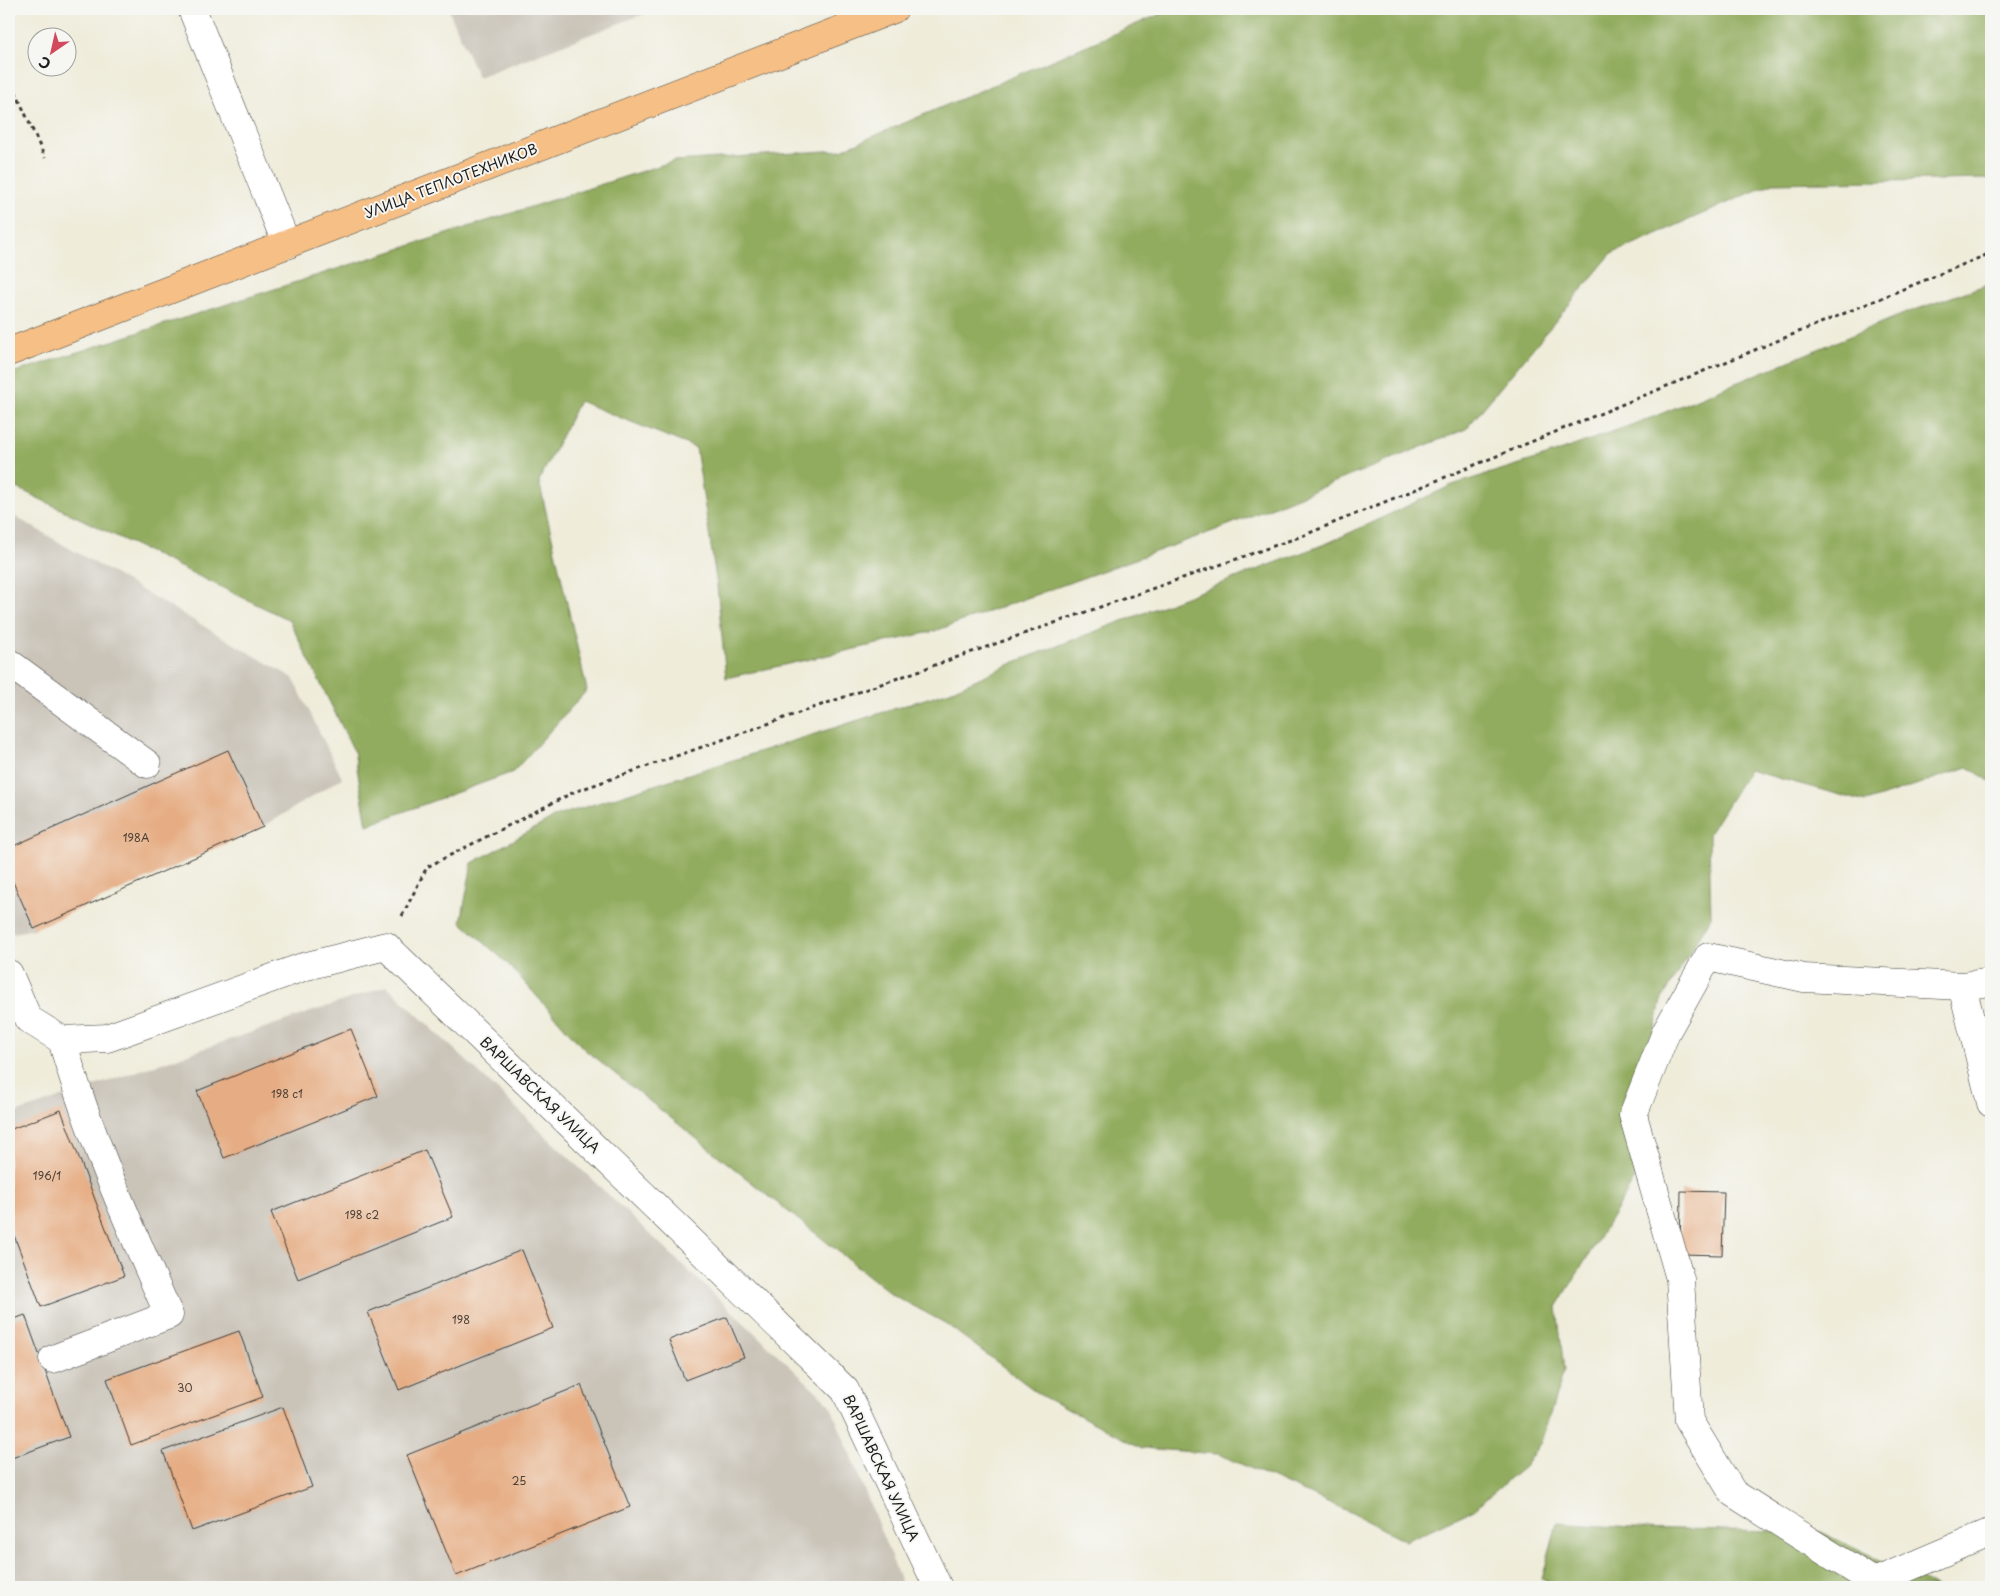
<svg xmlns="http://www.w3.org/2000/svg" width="2000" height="1596" viewBox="0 0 2000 1596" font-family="'Playpen Sans',sans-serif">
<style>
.industrial{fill:#c9c3b8}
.forest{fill:#92ac5e;stroke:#57643d}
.building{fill:#e6ad84}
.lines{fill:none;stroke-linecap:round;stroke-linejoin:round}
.minor-casing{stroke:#3c3b38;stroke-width:29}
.major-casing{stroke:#3c3b38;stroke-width:29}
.path{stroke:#3c3b38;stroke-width:3;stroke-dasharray:4 4;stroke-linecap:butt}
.minor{stroke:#fff;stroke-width:28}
.major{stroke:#f5bf86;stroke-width:28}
.labels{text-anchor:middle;stroke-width:4;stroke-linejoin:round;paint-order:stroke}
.number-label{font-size:11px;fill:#4e4036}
.street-label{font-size:14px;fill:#1c1c1c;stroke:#f6f6f2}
</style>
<rect width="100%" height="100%" fill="#f6f6f2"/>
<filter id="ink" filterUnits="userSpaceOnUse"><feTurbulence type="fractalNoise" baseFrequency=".02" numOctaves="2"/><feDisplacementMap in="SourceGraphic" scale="10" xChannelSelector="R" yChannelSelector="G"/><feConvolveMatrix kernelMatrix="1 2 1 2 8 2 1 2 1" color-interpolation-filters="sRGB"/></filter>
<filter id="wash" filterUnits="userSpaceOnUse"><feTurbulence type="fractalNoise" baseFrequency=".0096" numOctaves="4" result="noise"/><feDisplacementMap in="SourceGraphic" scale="20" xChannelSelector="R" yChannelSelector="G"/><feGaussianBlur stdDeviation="1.12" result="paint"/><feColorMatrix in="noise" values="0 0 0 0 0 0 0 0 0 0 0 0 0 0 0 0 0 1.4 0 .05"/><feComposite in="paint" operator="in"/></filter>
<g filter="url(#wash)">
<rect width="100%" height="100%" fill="#efecda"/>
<!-- industrial -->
<path class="industrial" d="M448,9h209l-179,68z
M9,513l284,165 49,100 -79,49 -229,102 -25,5z
M387,986l443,418 73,183h-894v-472z"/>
<!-- forest -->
<path class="forest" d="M1172,9h819v170l-218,4 -162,71 -145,175 -250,101 -281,101 -209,47 -9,-92 -21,-138 -117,-47 -40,80 48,209 -74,82 -146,53 -13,-74 -65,-131 -280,-136v-110l665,-213 167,-11z
M1991,283v499l-23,-15 -102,35 -117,-32 -40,64 2,83 -50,84 -14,63 -3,100 -87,143 7,64 -23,71 -16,24 -51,43 -68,32 -58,-30 -130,-57 -76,-6 -100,-52 -97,-73 -52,-28 -309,-246 -76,-85 -47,-42 11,-59 85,-47 393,-125 65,-29 315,-120 122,-57 94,-29 107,-39 253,-104z
M1557,1523l76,5 188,4 114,55h-370l-23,-8z"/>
<g id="blocks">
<!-- building -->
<path class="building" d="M228,750l35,77 -229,102 -25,-56v-25z
M351,1029l27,67 -154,62 -27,-67z
M61,1110l63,166 -83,31 -32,-85v-92z
M425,1150l28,67 -155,62 -27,-67z
M1681,1191l43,1 -2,63 -42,-1z
M522,1250l31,78 -154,62 -31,-78z
M25,1315l44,122 -60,22v-138z
M727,1317l17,40 -59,23 -16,-40z
M239,1331l24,66 -132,48 -24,-66z
M581,1385l49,122 -174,69 -49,-121z
M283,1407l29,80 -120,44 -29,-80z"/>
</g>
</g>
<g filter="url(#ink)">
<use href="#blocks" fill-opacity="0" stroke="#3c3b38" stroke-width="1"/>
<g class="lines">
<defs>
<path id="minor" d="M192,9l95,236
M9,663l138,101
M9,974l19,45 34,21 45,-2 196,-71 83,-21 459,444 93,197
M1962,986l29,-4
M53,1359l116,-44c-40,-90 -80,-180 -107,-275
M1874,1582l-141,-89 -44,-72 -9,-142 -47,-164 33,-83 42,-75 96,21 158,8 29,117
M1874,1582l117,-50"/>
<path id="major" d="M9,352l885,-343"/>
</defs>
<!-- minor casing -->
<use href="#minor" class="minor-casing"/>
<!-- major casing -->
<use href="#major" class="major-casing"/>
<!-- path -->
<path class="path" d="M9,77l36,81
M402,916l25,-49 147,-75 728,-256 689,-283"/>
<!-- minor -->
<use href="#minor" class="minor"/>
<!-- major -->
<use href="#major" class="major"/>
</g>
</g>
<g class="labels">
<!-- number labels -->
<g class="number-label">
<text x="136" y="842">198А</text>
<text x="287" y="1098">198 с1</text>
<text x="47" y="1180">196/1</text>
<text x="362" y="1219">198 с2</text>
<text x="461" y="1324">198</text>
<text x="185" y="1392">30</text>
<text x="519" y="1485">25</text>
</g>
<!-- street labels -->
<g class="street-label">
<text transform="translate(451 181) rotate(-21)" y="5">УЛИЦА ТЕПЛОТЕХНИКОВ</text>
<text transform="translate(540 1095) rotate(44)" y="5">ВАРШАВСКАЯ УЛИЦА</text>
<text transform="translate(881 1468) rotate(65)" y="5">ВАРШАВСКАЯ УЛИЦА</text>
</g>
</g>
<!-- margin -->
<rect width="2000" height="1596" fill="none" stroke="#f6f6f2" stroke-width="30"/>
<!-- north arrow -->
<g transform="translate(52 52) rotate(214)"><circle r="24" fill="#f6f6f2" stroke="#9f9f9c"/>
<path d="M0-4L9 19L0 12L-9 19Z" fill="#d1495b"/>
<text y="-8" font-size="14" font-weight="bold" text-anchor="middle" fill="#1c1c1c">С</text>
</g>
</svg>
